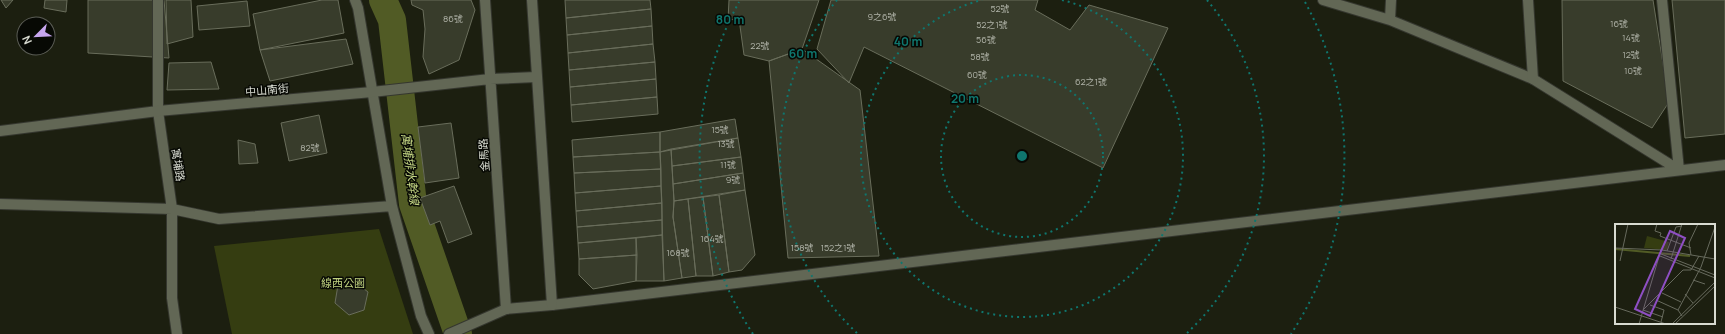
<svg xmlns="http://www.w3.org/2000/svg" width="1725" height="334" viewBox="0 0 1725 334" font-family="Manrope,'Noto Sans TC',sans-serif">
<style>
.green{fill:#353d11}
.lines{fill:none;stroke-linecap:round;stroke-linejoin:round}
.canal{stroke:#515b25;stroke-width:28}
.building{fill:#383c2b;stroke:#696d5b}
.lane-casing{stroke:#35372f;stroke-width:12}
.street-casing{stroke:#35372f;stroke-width:12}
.lane{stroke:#626755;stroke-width:10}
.street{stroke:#626755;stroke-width:10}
.ring{fill:none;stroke:#0f766e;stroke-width:2;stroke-dasharray:2 4}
.labels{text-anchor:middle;stroke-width:3;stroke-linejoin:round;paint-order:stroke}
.number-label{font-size:9px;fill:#b0b3a8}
.street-label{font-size:11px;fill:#d8dbd1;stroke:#070904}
.park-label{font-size:11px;fill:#c1d380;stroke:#070904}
.water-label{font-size:12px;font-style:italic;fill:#c7d986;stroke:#070904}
.inset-river{fill:none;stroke:#515b25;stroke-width:2}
.inset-road{fill:none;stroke:#676a5d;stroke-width:1}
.view{fill:#8e4fc3;fill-opacity:0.15;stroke:#8e4fc3;stroke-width:2}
.inset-edge{fill:none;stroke:#d8dbd1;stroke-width:2}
.centre{fill:#0f766e;stroke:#070904;stroke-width:2}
.ring-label{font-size:12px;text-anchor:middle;font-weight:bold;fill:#0f766e;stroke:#070904;stroke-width:3;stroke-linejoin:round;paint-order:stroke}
</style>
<rect width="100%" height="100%" fill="#1c1f10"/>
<!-- green -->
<path class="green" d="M379,229l34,105h-181l-18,-88z"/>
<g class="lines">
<!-- canal -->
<path class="canal" d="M383,0l9,20 21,184 45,130"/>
</g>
<!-- building -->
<path class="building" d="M1,0h12l-7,8z
M45,0h22l-1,12 -22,-4z
M88,0h76l5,58 -81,-5z
M166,0h25l2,37 -26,7z
M322,0h16l6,33 -84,17 -7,-36z
M411,0h60l4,10 -16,50 -30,14 -6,-17 2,-28 -2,-19 -11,-5z
M565,0h85l1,9 -85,9z
M729,0h90l-17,49 -33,12 -25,-6 -5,-36 -11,1z
M831,0h207l-3,10 35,20 19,-25 79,23 -65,140 -239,-121 -15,36 -32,-34z
M1562,0h91l16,102 -17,26 -89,-47z
M1672,0h53v134l-40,4z
M247,1l3,25 -51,4 -2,-24z
M651,9l1,17 -85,9 -1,-17z
M652,26l1,18 -85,9 -1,-18z
M346,39l7,25 -83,17 -10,-31z
M653,44l2,18 -86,8 -1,-17z
M802,49l58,41 19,166 -91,2 -19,-197z
M211,62l8,27 -52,1 2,-27z
M655,62l1,17 -86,8 -1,-17z
M656,79l1,18 -86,8 -1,-18z
M657,97l1,17 -86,8 -1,-17z
M319,115l8,38 -38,8 -8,-38z
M735,119l3,19 -78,14v-20z
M451,123l8,55 -34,5 -7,-56z
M660,132v20l-87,5 -1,-17z
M738,138l3,19 -69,9 -1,-17z
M238,140l17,4 3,19 -19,1z
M671,149l3,52 -1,16 9,61 -18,3 -4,-129z
M660,152l1,17 -87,4 -1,-16z
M741,157l2,16 -70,11 -1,-18z
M661,169v17l-86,7 -1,-20z
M743,173l2,17 -71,11 -1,-17z
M454,186l18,48 -24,9 -8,-22 -10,4 -10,-27z
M661,186l1,17 -86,8 -1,-18z
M745,190l10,65 -13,15 -13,2 -10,-77z
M719,195l10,77 -16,4 -10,-79z
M703,197l10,79h-17l-8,-77z
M688,199l8,77 -14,2 -9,-61 1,-16z
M662,203v17l-85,7 -1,-16z
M662,220v15l-84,8 -1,-16z
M662,235l2,46h-28v-43z
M636,238l1,17 -58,4 -1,-16z
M637,255l-1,26 -43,8 -14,-14v-16z
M354,281l14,11 -4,18 -15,5 -14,-12 3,-18z"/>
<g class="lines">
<defs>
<path id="lane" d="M158,0v111l14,98v89l5,36
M355,0l3,8 34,198 29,110 8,18
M1323,0l67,20 143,59 146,91 -17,-170
M1390,20l1,-20
M0,204l172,5 47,10 173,-13
M449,334l57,-25 46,-4 1173,-140"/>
<path id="street" d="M485,0l21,309
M532,0l20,305
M1528,0l5,79
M0,131l158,-20 214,-19 118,-13 46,-2"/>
</defs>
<!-- lane casing -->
<use href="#lane" class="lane-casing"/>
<!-- street casing -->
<use href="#street" class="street-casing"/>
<!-- lane -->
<use href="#lane" class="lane"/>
<!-- street -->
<use href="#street" class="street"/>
</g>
<!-- distance rings -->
<g class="ring">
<circle cx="1022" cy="156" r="81"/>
<path d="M1062 0A161 161 0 1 1 982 0"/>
<path d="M857 333A242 242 0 0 1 837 0M1207 0A242 242 0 0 1 1187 333"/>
<path d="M753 334A322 322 0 0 1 739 2M1305 2A322 322 0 0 1 1291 334"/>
</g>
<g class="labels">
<!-- number labels -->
<g class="number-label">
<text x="1000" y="12">52號</text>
<text x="882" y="20">9之6號</text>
<text x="453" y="22">86號</text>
<text x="1619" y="27">16號</text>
<text x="992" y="28">52之1號</text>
<text x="1631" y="41">14號</text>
<text x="986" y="43">56號</text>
<text x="760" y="49">22號</text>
<text x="1631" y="58">12號</text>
<text x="980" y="60">58號</text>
<text x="1633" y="74">10號</text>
<text x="977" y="78">60號</text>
<text x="1091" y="85">62之1號</text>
<text x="720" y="133">15號</text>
<text x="726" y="147">13號</text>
<text x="310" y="151">82號</text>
<text x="728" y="168">11號</text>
<text x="733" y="183">9號</text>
<text x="712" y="242">164號</text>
<text x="802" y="251">158號</text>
<text x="838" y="251">152之1號</text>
<text x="678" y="256">168號</text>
</g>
<!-- street labels -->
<g class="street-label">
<text transform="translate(267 90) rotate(-5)" y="4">中山南街</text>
<text transform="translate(484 155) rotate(-94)" y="4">金馬路</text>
<text transform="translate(178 165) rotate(81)" y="4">寓埔路</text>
</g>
<!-- park labels -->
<g class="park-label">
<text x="343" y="287">線西公園</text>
</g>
<!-- water labels -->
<g class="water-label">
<text transform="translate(410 169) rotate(83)" y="4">寓埔排水幹線</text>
</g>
</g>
<!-- overview -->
<g transform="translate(1615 224)">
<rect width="100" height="100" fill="#1c1f10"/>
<path d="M32,12l22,6 -2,8 -23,-2z" fill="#353d11"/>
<path class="inset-river" d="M0,25l75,7"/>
<path class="inset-road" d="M42,0l-2,7 6,2 -1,3 31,12M0,24l47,2 53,9M52,27l9,-24 6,-1M46,30l54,21M76,31l-2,-12 9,-19M45,32l55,22M56,35l11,-35M5,37l8,-37M78,56l12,4M47,69l19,9M70,70l8,9M41,76l22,10M35,81l14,5 -3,12M0,83l51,17M67,92l-4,-6 23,-43 14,-40M48,93l-20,-7 40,-40h8l8,-14M24,100l22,-74M57,100l43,-42M60,100l40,-38"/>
<path class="view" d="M55,7l15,7 -35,78 -15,-7z"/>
<rect width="100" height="100" class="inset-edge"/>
</g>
<circle cx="1022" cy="156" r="6" class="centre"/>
<g class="ring-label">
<text x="730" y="24">80 m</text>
<text x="908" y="46">40 m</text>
<text x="803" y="58">60 m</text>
<text x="965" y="103">20 m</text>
</g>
<!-- north arrow -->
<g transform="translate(36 36) rotate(246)"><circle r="19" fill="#070904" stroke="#5b5d56"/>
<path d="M0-3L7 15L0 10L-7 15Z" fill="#c7a6ef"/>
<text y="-6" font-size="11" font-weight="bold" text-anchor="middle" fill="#d8dbd1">N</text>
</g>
</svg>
